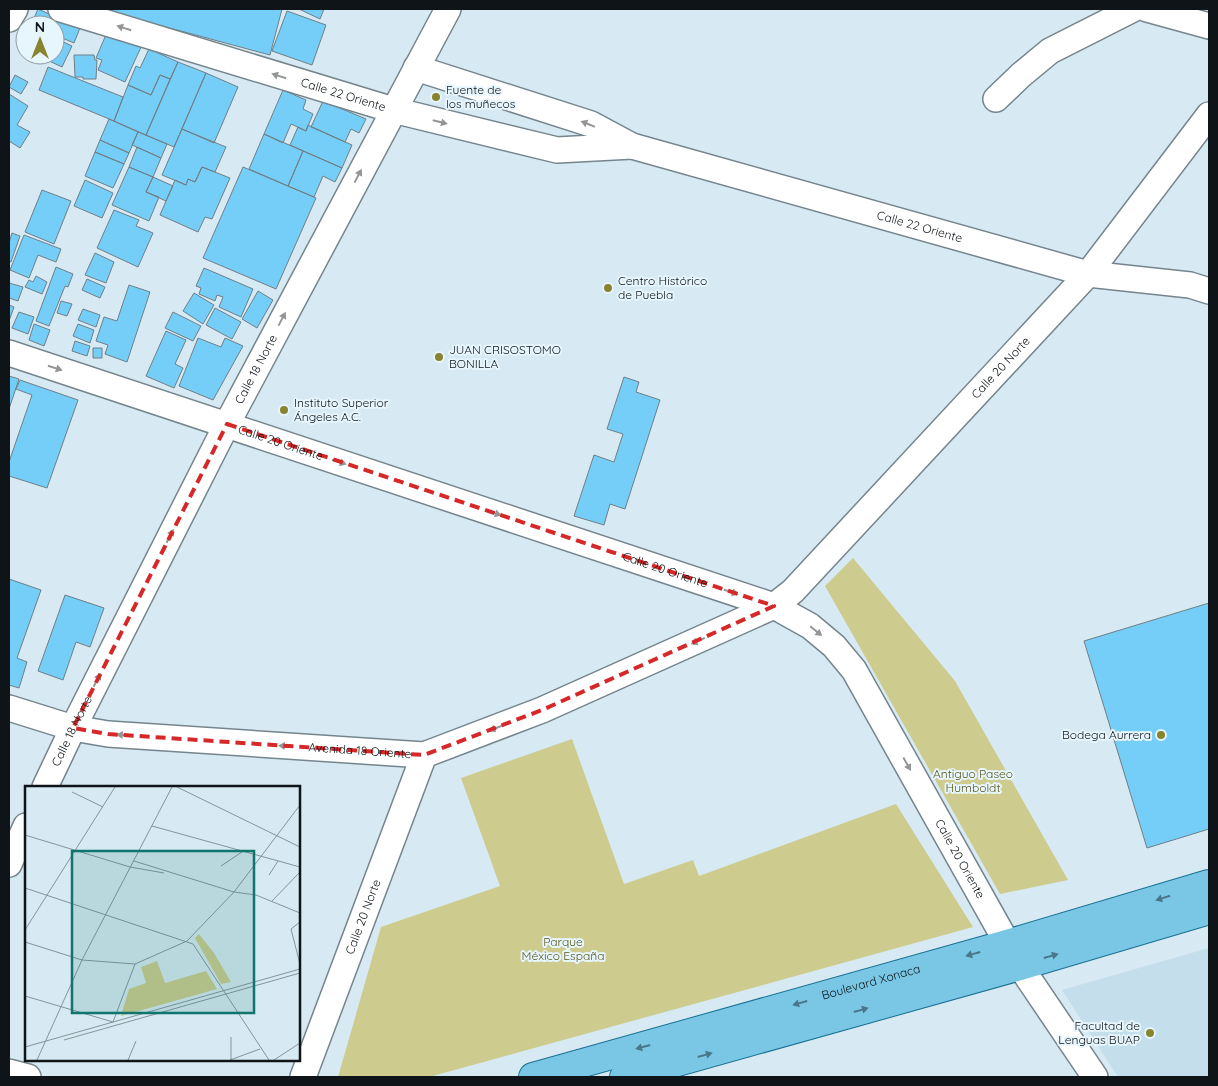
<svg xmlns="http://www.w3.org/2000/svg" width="1218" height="1086" viewBox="0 0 1218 1086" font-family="Quicksand,sans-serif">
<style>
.built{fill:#c4deeb}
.green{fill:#cdcc8e}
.building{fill:#75cef8;stroke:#6f7f87}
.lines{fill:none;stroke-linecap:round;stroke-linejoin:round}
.minor-casing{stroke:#75858d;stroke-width:28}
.major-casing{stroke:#197092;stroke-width:30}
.minor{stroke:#fff;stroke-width:25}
.major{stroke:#79c7e5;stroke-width:28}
.oneway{fill:#939597}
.oneway2{fill:#497689}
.marked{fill:none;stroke:#d62828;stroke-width:4;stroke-dasharray:10 6;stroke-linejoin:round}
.poi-dot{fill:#88842d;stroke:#e7f5fd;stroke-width:2}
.labels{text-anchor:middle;stroke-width:4;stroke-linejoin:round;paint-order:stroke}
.poi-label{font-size:12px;fill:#0e1418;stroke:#e7f5fd;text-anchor:start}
.street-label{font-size:12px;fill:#0e1418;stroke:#e7f5fd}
.park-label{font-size:12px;fill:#59571a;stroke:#e7f5fd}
.inset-road{fill:none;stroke:#87949b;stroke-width:1}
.view{fill:#0f766e;fill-opacity:0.15;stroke:#0f766e;stroke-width:2.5}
.inset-edge{fill:none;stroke:#0e1418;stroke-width:2.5}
</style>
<rect width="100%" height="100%" fill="#d7e9f2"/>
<!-- built -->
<path class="built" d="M1209,948v129h-91l-56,-87z"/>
<!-- green -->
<path class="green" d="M853,558l102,123 113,199 -68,14 -175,-308z
M572,739l52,145 69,-24 6,16 197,-72 77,123 -544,150h-91l43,-150 119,-41 -39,-108z"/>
<!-- building -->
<path class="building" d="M38,9l42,19 -6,15 -19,-8v-10h-24z
M99,9h183l-12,46z
M299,9h25l-4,10z
M287,11l39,14 -14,40 -40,-14z
M108,30l34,15 -17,37 -27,-12 4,-10 -6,-2z
M55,38l17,8 -10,21 -17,-8v-4h10z
M149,49l29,13 -8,17 -10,-4 -9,20 -23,-10 8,-19 4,2z
M74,55h20l1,5h2l-1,19h-13v-2h-8z
M178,62l28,11 -32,74 -28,-12z
M48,67l75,30 -9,24 -75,-31z
M206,73l32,14 -24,56 -32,-14z
M15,75l13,7 -7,12 -12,-7z
M160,75l10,4 -24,56 -32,-14 14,-36 23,10z
M283,90l23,10 -3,9 10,5 -7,17 -15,-7 -8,19 -19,-9z
M9,94l19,12 -11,19 13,7 -10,16 -11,-7z
M323,101l43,18 -7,14 -8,-4 -6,13 -34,-15z
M109,119l29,13 -9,21 -29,-13z
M308,125l44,20 -10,23 -52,-23 8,-18 8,4z
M182,129l44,18 -11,25 -13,-5 -7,15 -7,-3 -2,6 -24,-10z
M138,132l29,12 -6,14 -29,-13z
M264,134l39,17 -15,35 -39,-17z
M100,140l29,13 -5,11 -29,-12z
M137,147l24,11 -8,19 -24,-10z
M303,151l39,17 -7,14 -12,-6 -9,21 -26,-11z
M95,152l29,12 -11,24 -28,-12z
M129,167l24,10 -7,15 13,5 -10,24 -37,-16z
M202,167l28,11 -18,41 -7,-2 -7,15 -38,-17 15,-35 11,5 2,-6 7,3z
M243,167l73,31 -40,91 -73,-31z
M153,177l20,9 -7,15 -20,-9z
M85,180l28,13 -11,25 -28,-12z
M42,190l29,11 -17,43 -29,-12z
M114,210l25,10 -3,6 17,7 -15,34 -41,-19z
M12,233l8,3 -9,26 -2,-1v-18z
M24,235l37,14 -5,13 -18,-7 -9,23 -19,-8z
M95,253l19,9 -8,21 -21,-8z
M56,267l17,7 -5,13 -3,-1 -16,40 -13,-5z
M204,268l49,21 -12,28 -22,-10 4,-10 -6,-2 -2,6 -16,-7 2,-6 -5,-2z
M36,276l11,6 -5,12 -17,-7 4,-7 4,2z
M87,279l18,8 -5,11 -18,-8z
M9,283l14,4 -5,14 -9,-3z
M129,285l21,7 -23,70 -22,-8 3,-9 -12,-4 8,-24 13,4z
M258,291l15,9 -16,28 -15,-9z
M194,293l20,12 -11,19 -20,-13z
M61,301l11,3 -5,12 -10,-3z
M9,305l5,2 -5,14z
M215,308l26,14 -9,17 -26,-14z
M83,309l17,6 -4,12 -18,-7z
M19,312l15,5 -6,17 -16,-6z
M173,312l28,14 -8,15 -28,-13z
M34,324l16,6 -6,16 -15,-6z
M78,324l16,6 -4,13 -17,-7z
M166,331l20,9 -11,24 8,4 -9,20 -28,-12z
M198,338l23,9 4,-9 18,8 -30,54 -34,-14z
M75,341l15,5 -3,10 -15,-5z
M93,348h9v10h-9z
M9,376l10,3 -10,30z
M624,377l15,5 -3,10 24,8 -35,109 -15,-5 -6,21 -30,-9 20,-61 20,7 9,-28 -16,-5z
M20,380l58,20 -31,88 -38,-12v-14l23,-67 -16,-6z
M9,579l32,11 -24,68 10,4 -8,26 -10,-3z
M65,595l39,13 -14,39 -14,-5 -13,38 -25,-9z
M1209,603v226l-62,19 -63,-207z"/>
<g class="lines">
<defs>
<g id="minor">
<path id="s1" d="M61,9l332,101 164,40 75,-4"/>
<path d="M1147,9l62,17"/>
<path d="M9,19l6,-10"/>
<path id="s2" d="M416,68l175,56 41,22 456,128 102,11 19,6"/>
<path d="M996,99l25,-24 29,-24 83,-42"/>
<path id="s3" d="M9,353l765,253 36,20 24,20 20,24 166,296 75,111"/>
<path id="s4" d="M9,708l64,20 35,6 316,21 118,-45 232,-104 19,-15 295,-317 121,-159"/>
<path id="s5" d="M45,787l28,-59 154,-304 221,-415"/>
<path d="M9,864l17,-38"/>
<path d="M9,1072l19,5"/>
<path id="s6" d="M303,1077l121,-322"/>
</g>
<g id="major">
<path id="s7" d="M533,1077l474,-133 202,-60"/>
<path d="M624,1077l396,-111 189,-56"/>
</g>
</defs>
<!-- minor casing -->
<use href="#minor" class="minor-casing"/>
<!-- major casing -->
<use href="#major" class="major-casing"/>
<!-- minor -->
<use href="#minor" class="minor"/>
<!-- major -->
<use href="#major" class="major"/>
</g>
<!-- one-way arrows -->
<defs><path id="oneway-solid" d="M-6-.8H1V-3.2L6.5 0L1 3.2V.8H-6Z" transform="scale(1.25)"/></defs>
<g class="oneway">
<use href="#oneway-solid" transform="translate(124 28) rotate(-163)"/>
<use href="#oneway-solid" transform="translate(279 76) rotate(-163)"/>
<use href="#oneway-solid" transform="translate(440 122) rotate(14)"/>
<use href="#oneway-solid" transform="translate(588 124) rotate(-158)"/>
<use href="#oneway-solid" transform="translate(358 176) rotate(-62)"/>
<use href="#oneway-solid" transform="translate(282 319) rotate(-62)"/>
<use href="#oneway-solid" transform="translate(55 368) rotate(18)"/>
<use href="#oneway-solid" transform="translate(339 462) rotate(18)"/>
<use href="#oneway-solid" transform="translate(494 513) rotate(18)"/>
<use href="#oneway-solid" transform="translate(170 536) rotate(-63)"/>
<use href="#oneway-solid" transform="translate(731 592) rotate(18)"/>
<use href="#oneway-solid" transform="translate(816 631) rotate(39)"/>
<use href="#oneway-solid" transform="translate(698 641) rotate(156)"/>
<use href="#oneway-solid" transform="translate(97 680) rotate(-63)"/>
<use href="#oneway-solid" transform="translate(496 728) rotate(159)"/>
<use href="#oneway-solid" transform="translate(124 735) rotate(-176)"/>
<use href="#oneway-solid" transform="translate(286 746) rotate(-176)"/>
<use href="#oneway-solid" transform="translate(907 764) rotate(61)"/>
</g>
<g class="oneway2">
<use href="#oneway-solid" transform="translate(1163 898) rotate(163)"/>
<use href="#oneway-solid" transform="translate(973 954) rotate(164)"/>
<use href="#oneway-solid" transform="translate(1051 956) rotate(-16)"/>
<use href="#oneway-solid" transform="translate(800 1003) rotate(164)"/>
<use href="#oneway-solid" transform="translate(861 1010) rotate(-16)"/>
<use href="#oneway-solid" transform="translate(643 1047) rotate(165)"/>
<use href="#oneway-solid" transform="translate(705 1055) rotate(-16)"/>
</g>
<!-- marked area -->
<path class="marked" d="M227,424l547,182 -232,104 -118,45 -316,-21 -35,-6z"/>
<!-- markers -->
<g class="poi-dot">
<circle cx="436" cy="97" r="5"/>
<circle cx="608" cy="288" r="5"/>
<circle cx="439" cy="357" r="5"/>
<circle cx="284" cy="410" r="5"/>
<circle cx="1161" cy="735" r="5"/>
<circle cx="1150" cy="1033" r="5"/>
</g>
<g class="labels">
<!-- poi labels -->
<g class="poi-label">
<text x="446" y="94">Fuente de<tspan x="446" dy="14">los muñecos</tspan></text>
<text x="618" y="285">Centro Histórico<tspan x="618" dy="14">de Puebla</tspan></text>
<text x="449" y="354">JUAN CRISOSTOMO<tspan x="449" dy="14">BONILLA</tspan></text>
<text x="294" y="407">Instituto Superior<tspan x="294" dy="14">Ángeles A.C.</tspan></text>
<text x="1151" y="739" text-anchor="end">Bodega Aurrera</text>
<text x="1140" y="1030" text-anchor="end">Facultad de<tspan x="1140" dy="14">Lenguas BUAP</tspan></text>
</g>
<!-- street labels -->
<g class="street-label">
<text dy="4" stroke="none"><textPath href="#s1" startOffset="295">Calle 22 Oriente</textPath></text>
<text dy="4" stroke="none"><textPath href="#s2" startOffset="529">Calle 22 Oriente</textPath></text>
<text dy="4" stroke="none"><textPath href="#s4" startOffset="1129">Calle 20 Norte</textPath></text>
<text dy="4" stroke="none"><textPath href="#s5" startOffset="468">Calle 18 Norte</textPath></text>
<text dy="4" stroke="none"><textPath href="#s3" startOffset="286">Calle 20 Oriente</textPath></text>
<text dy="4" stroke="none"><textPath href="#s3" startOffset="691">Calle 20 Oriente</textPath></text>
<text dy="4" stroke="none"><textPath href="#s5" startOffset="62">Calle 18 Norte</textPath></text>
<text dy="4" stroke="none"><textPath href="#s4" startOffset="355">Avenida 18 Oriente</textPath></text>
<text dy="4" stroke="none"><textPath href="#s3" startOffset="1126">Calle 20 Oriente</textPath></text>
<text dy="4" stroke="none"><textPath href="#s6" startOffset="171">Calle 20 Norte</textPath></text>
<text dy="4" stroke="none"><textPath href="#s7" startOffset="351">Boulevard Xonaca</textPath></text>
</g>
<!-- park labels -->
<g class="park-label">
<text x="973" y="778">Antiguo Paseo<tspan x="973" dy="14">Humboldt</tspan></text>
<text x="563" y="946">Parque<tspan x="563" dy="14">México España</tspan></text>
</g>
</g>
<!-- overview -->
<g transform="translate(25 786)">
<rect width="275" height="275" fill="#d7e9f2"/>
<path d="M174,148l15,19 17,29 -10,2 -26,-46zM132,175l8,22 41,-12 11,18 -96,27 8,-27 17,-6 -5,-16z" fill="#cdcc8e"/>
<path class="inset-road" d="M152,1l123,60M47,6l31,15M127,40l148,41M0,49l105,32 34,6M109,75l100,31 22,3 44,18M196,80l21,-14M244,89l9,-14M0,102l168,56 76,116M247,115l28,-29M275,136l-9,7 9,35M0,144l90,-143M0,156l57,18 53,4 52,-23 47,-49 66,-87M0,210l88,26 22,-58M39,254l236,-67M0,261l275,-78M12,274l45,-100 90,-173M103,274l8,-19M205,274l30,-11M206,274v-23M249,274l26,-17"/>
<path class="view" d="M47,65h182v162h-182z"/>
<rect width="275" height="275" class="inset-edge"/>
</g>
<!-- border -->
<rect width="1218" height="1086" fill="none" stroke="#0e1418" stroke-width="20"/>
<!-- north arrow -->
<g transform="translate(40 40)"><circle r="24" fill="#e7f5fd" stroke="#909ba1"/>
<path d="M0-4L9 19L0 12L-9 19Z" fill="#88842d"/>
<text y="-8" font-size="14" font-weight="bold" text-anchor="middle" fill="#0e1418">N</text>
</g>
</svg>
